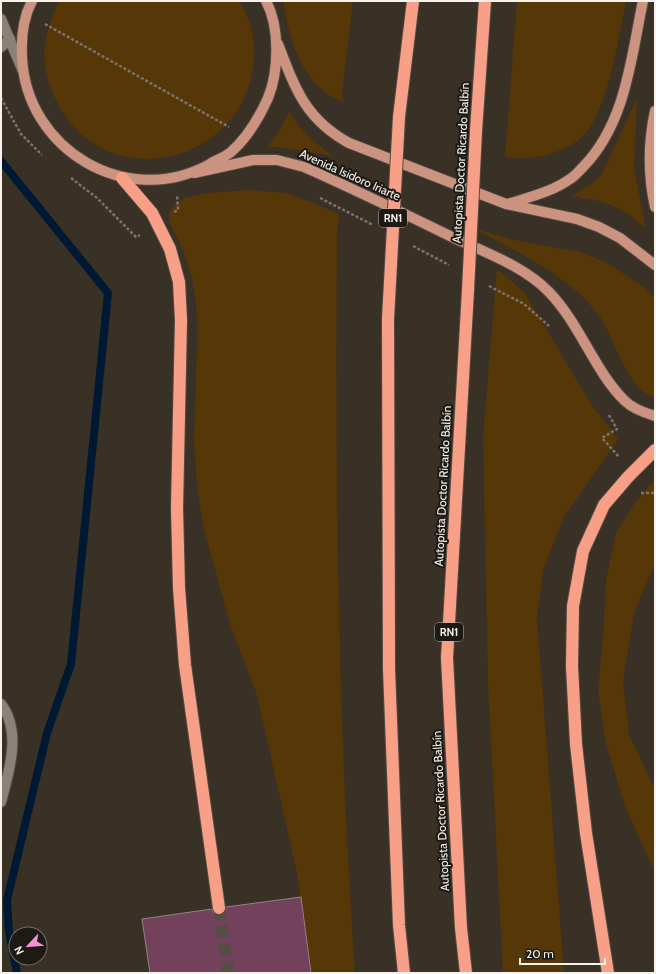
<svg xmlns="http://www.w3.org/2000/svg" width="656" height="974" viewBox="0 0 656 974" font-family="Cabin,sans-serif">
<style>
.green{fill:#563708}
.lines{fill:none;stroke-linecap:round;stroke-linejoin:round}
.stream{stroke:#001933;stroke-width:8}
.building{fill:#74415c;stroke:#918288}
.motorway-tunnel{stroke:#564d44;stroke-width:12;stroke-dasharray:12 6;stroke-linecap:butt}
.minor-casing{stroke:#544c44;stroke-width:12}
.tertiary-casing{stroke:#544c44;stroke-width:12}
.primary-casing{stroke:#544c44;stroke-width:12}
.motorway-casing{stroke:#544c44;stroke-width:14}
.path{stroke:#7b746b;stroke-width:2.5;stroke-dasharray:3 2;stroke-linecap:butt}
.minor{stroke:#8b8176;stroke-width:10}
.tertiary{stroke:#8b8176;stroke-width:10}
.primary{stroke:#cc9380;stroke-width:10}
.motorway{stroke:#f89f87;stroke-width:12}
.motorway-bridge-casing{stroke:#544c44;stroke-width:14;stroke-linecap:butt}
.motorway-bridge{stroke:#f89f87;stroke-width:12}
.labels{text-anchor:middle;stroke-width:4;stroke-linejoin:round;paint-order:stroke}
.shield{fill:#1d1914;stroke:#b6b1aa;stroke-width:1}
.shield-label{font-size:11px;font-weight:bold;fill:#f7f2eb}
.street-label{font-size:12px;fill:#f7f2eb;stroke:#1d1914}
</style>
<rect width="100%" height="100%" fill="#393026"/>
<!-- green -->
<path class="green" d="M59,1h180c4,8 10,16 12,25 27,127 -139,184 -194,76 -19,-37 -15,-65 2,-101z
M283,1h70l-11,91 1,10c-42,-16 -53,-62 -60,-101z
M517,1h109c-7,34 -19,117 -46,138 -21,16 -49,22 -75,18z
M637,98l-3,70 12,60c-7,-4 -13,-11 -20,-15 -16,-11 -35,-14 -54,-17l23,-15 7,-7z
M289,112c12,19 26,32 45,44l-54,-9h-13l11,-14z
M250,190l36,3 30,11 23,10 -2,24c-2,245 1,490 18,735h-44l-14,-100 -40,-178 -27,-71 -26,-95 -7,-42 -3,-48 3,-89v-39l-5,-34 -10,-30 -13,-26v-7l4,-8 11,-8 22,-5z
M473,228l41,12 67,12 26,11 37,24 11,11v100c-31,-11 -39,-60 -57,-84 -31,-40 -81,-62 -125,-86z
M497,269l27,23 67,112 27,35 -54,78 -21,53 -6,48 27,355h-61l-15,-290 -5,-247z
M655,479v84l-21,50 -11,68 6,54 26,54v83l-29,-63 -20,-65 -8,-54 5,-51 3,-59 10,-47 18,-29z"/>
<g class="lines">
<!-- stream -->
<path class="stream" d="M1,161l107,132 -37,371 -24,69 -40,167 2,32 8,41"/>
</g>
<!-- building -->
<path class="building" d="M301,897l10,76h-161l-8,-54 70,-10 1,4 7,2 4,-1 2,-7z"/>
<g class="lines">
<!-- motorway-tunnel -->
<path class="motorway-tunnel" d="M219,908l9,65"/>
<defs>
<path id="minor" d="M1,47l9,-8
M1,704c21,27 8,68 0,98"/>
<path id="tertiary" d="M1,19l21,50"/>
<path id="primary" d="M32,1c-9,17 -11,37 -10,56 4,93 105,153 188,107 6,-4 15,-7 21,-12 17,-15 28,-34 37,-54 11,-27 12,-71 -2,-97
M278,44c17,44 27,75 71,99l157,61 71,15 22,8 21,11 35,27
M655,111c-7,32 -7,64 0,96
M194,173l59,-13h24l27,7c50,22 99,46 148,70 32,15 72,29 97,55 31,32 46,80 76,109 8,8 20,12 30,15
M508,204c21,-7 44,-12 62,-25 5,-3 9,-8 13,-12 43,-44 48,-109 60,-166"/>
<path id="motorway" d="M399,117l14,-116
M476,131l9,-130
M122,178l30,35 18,36 9,33 2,38 -4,188 2,80 6,77 34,243
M388,319l1,350 10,256 5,48
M466,973l-5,-45 -14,-270 21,-368
M608,973l-22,-140 -10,-89 -4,-78 1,-60 10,-55 21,-46 24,-28 27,-27"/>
</defs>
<!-- minor casing -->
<use href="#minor" class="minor-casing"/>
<!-- tertiary casing -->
<use href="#tertiary" class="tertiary-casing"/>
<!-- primary casing -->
<use href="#primary" class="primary-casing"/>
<!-- motorway casing -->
<use href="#motorway" class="motorway-casing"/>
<!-- path -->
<path class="path" d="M45,24l184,103
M1,98l20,36 21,21
M71,178l26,20 39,39 4,-2
M320,198l53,27
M174,212l4,-2 -1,-15
M413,246l36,19
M489,286l35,18 25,22
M609,415l8,14 -15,9 17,19
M641,493h14"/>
<!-- minor -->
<use href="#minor" class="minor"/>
<!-- tertiary -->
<use href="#tertiary" class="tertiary"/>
<!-- primary -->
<use href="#primary" class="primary"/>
<!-- motorway -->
<use href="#motorway" class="motorway"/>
<defs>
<path id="motorway-bridge" d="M468,290l8,-159
M388,319l11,-202"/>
</defs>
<!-- motorway-bridge casing -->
<use href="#motorway-bridge" class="motorway-bridge-casing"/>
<!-- motorway-bridge -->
<use href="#motorway-bridge" class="motorway-bridge"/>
</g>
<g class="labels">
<!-- shield labels -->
<g class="shield">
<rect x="379" y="209" width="28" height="18" rx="3"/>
<rect x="435" y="623" width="28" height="18" rx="3"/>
</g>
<g class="shield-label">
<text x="393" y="222">RN1</text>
<text x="449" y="636">RN1</text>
</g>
<!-- street labels -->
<g class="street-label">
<text transform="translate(461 163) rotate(-87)" y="4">Autopista Doctor Ricardo Balbín</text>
<text transform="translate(350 175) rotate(24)" y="4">Avenida Isidoro Iriarte</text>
<text transform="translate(443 486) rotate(-87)" y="4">Autopista Doctor Ricardo Balbín</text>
<text transform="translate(441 811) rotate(-93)" y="4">Autopista Doctor Ricardo Balbín</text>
</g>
</g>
<!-- border -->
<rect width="656" height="974" fill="none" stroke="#f7f2eb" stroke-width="4"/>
<!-- north arrow -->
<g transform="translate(28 946) rotate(244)"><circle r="19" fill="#1d1914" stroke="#74706a"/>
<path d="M0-3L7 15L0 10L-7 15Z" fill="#f391d6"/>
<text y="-6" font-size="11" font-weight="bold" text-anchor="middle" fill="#f7f2eb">N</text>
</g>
<!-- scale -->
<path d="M520 958v6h85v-6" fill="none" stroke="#f7f2eb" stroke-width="2"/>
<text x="526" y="958" font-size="12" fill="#f7f2eb" stroke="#1d1914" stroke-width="3" paint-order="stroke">20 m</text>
</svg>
